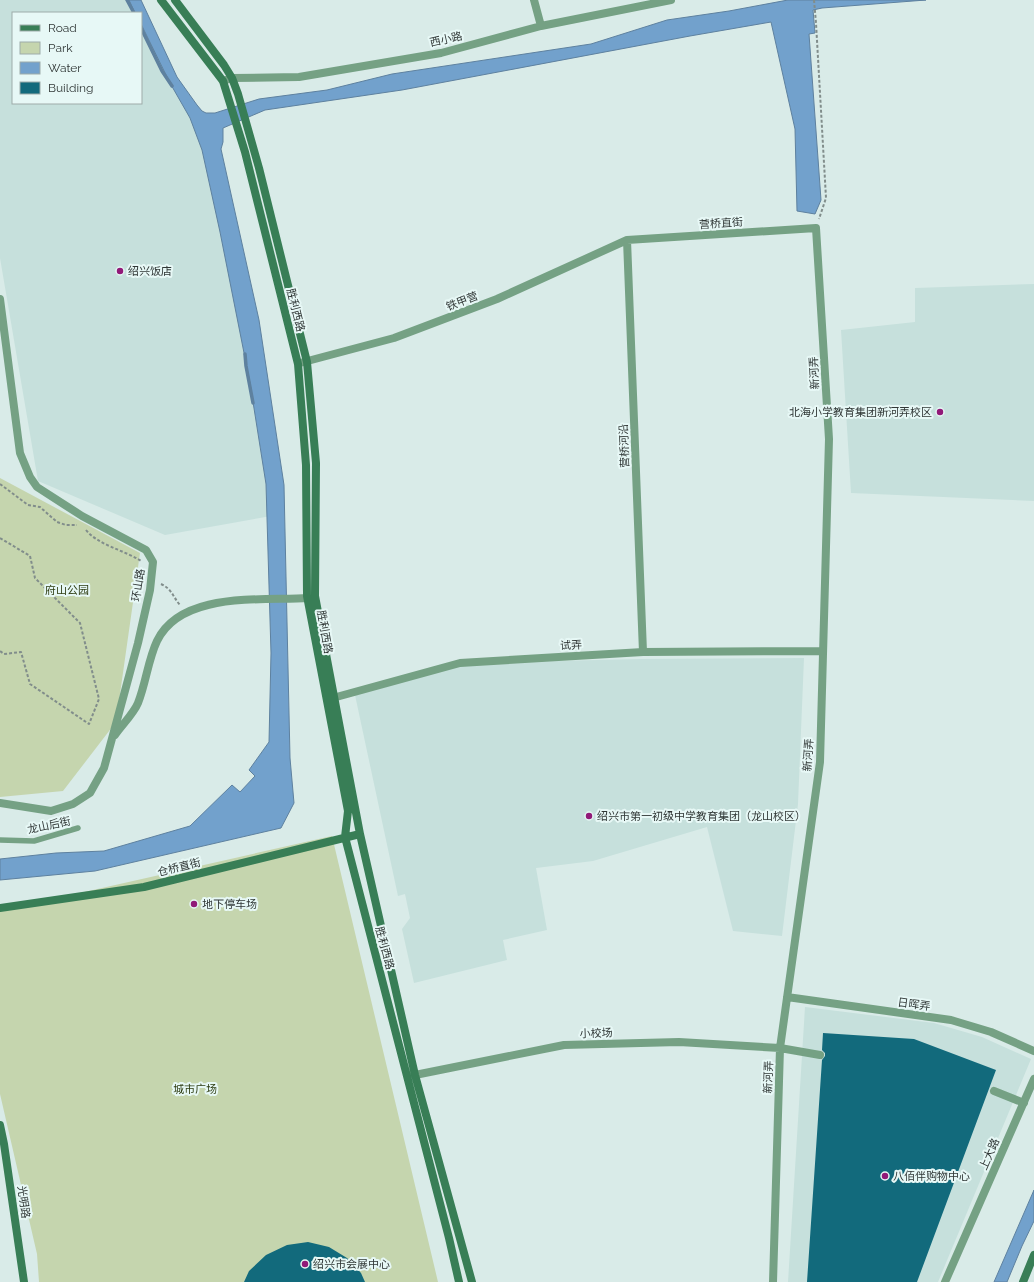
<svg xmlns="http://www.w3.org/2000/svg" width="1034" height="1282" viewBox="0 0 1034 1282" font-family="Raleway,'Noto Sans SC',sans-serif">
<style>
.built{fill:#c6e0dc;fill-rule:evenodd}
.green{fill:#c5d5ae}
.water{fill:#72a1cc;stroke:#5e819f}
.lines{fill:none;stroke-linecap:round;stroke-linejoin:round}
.stream{stroke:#5e819f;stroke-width:3.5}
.building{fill:#126a7c}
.path{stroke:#818d8b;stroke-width:2;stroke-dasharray:3 2;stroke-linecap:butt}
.lane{stroke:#75a184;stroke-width:5.5}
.street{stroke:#75a184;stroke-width:8}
.secondary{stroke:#387e56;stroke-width:8}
.poi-dot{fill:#911978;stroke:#e7f8f6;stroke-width:1.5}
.labels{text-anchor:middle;stroke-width:4;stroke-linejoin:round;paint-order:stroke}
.street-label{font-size:11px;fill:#303736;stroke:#e7f8f6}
.poi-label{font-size:11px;fill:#303736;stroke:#e7f8f6;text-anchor:start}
.park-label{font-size:11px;fill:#2d3b11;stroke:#e7f8f6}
</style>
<rect width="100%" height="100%" fill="#d9ebe8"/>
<!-- built -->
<path class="built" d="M0,0h136l84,182 51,334 -106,19 -127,-54 -38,-223zM13,13h128v90h-128z
M1034,284v217l-183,-8 -10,-163 74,-8v-34z
M804,658l-6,146 -16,132 -49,-5 -26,-104 -114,34 -57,7 11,62 -44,10 4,20 -93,23 -12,-54 8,-11 -5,-24 -7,2 -43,-201 105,-32 182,-4z
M805,1007l129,16 48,14 49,22 -93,223h-150z"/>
<!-- green -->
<path class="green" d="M0,478l140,75 -24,169 -53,69 -63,6z
M332,836l106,446h-399l-2,-28 -37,-160v-183z"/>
<!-- water -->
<path class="water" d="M129,0h12l36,77 20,28 5,6 4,2h9l44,-14 68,-9 65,-16 199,-30 76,-24 62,-9 59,-11h138l-104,8 -9,2 2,23 -6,1 12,166 -6,14 -18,-3 -2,-82 -24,-107 -81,14 -288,54 -137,20 -42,18v14l-2,7 38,171 25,165 6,273 4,45 -13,25 -186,43 -95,9v-21l56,-6 48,-2 86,-25 42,-41 8,7 15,-16 -6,-6 20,-28 2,-89 -5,-169 -16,-101 -30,-151 -18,-82 -12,-32 -20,-35 -29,-59v-11h-6z
M1034,1190v31l-12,25 -15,36h-13z"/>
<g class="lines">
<!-- stream -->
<path class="stream" d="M127,0l7,13
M141,28l21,43 10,15
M245,354l1,12 7,37"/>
</g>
<!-- building -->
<path class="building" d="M823,1033l91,6 82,31 -79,212h-110l15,-222 3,-4v-3l-3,-3z
M308,1242l21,5 18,11 14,15 4,9h-121l5,-11 17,-16 21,-10z"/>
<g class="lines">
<!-- path -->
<path class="path" d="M814,0l2,23 10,175 -7,21
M0,484l28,21 12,2 17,15 9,3h11
M86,530c12,15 38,20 55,31
M0,538l30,18 5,22 45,45 19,76 -10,25 -59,-40 -9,-32 -17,2 -4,-3
M161,584c11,5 12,13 19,21"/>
<!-- lane -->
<path class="lane" d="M0,840l34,1 44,-13"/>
<!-- street -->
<path class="street" d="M534,0l7,26
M223,81l9,-3 67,-1 142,-24 100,-27 130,-26
M627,240l16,412
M0,299l20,154 10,24 7,10 45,29 64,34 7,12 -3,28 -12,53 -34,125 -14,25 -17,11 -22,7 -51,-8
M300,363l94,-25 103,-39 130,-59 189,-12 13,211 -9,323 -40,286 -7,234
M329,699l131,-36 183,-11 180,-1
M115,735c7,-10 19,-22 23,-32 8,-20 10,-43 19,-62 24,-50 105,-40 151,-43
M787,997l164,23 40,12 43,19
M415,1075l149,-30 115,-3 101,6 40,7
M994,1091l30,12
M945,1282l89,-203"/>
<!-- secondary -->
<path class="secondary" d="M161,0l62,81 22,71 53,212 8,101 1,131 41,215 -3,26 104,401 10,44
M175,0l49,65 8,13 6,16 21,74 48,194 9,101 -1,133 45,238 55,241 57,207
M0,908l144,-21 216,-53
M0,1125l4,19 20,138
M1023,1282l11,-27"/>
</g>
<!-- markers -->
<g class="poi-dot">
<circle cx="120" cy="271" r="4"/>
<circle cx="940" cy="412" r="4"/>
<circle cx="589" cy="816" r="4"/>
<circle cx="194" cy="904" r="4"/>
<circle cx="885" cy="1176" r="4"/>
<circle cx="305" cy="1264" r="4"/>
</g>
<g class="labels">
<!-- street labels -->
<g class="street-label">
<text transform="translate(446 39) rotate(-13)" y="4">西小路</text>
<text transform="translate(721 223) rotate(-4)" y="4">营桥直街</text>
<text transform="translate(462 301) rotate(-21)" y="4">铁甲营</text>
<text transform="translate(296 310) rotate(76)" y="4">胜利西路</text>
<text transform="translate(814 373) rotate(-93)" y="4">新河弄</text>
<text transform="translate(624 446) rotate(-92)" y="4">营桥河沿</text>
<text transform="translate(138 585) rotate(-81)" y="4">环山路</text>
<text transform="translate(325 632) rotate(80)" y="4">胜利西路</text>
<text transform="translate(571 645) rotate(-3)" y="4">试弄</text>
<text transform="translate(808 755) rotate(-86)" y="4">新河弄</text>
<text transform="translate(49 825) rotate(-12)" y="4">龙山后街</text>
<text transform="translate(179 867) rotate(-14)" y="4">仓桥直街</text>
<text transform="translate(385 948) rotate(75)" y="4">胜利西路</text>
<text transform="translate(914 1004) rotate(8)" y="4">日晖弄</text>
<text transform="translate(596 1033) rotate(-2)" y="4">小校场</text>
<text transform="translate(768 1077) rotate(-88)" y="4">新河弄</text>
<text transform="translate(989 1154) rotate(-66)" y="4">上大路</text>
<text transform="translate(24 1202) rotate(82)" y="4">光明路</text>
</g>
<!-- poi labels -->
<g class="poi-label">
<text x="128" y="275">绍兴饭店</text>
<text x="932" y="416" text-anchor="end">北海小学教育集团新河弄校区</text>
<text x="597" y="820">绍兴市第一初级中学教育集团（龙山校区）</text>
<text x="202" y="908">地下停车场</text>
<text x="893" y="1180">八佰伴购物中心</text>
<text x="313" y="1268">绍兴市会展中心</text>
</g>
<!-- park labels -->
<g class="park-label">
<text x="67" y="594">府山公园</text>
<text x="195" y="1093">城市广场</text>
</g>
</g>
<!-- legend -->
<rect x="12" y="12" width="130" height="92" fill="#e7f8f6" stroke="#9eaba9"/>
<rect x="20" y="25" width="20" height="6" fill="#387e56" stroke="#9eaba9"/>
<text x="48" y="32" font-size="12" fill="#303736">Road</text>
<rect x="20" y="42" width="20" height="12" fill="#c5d5ae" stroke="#9eaba9"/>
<text x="48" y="52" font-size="12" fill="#303736">Park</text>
<rect x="20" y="62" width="20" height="12" fill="#72a1cc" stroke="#9eaba9"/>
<text x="48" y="72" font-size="12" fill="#303736">Water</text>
<rect x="20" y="82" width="20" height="12" fill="#126a7c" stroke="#9eaba9"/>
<text x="48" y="92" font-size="12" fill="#303736">Building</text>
</svg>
